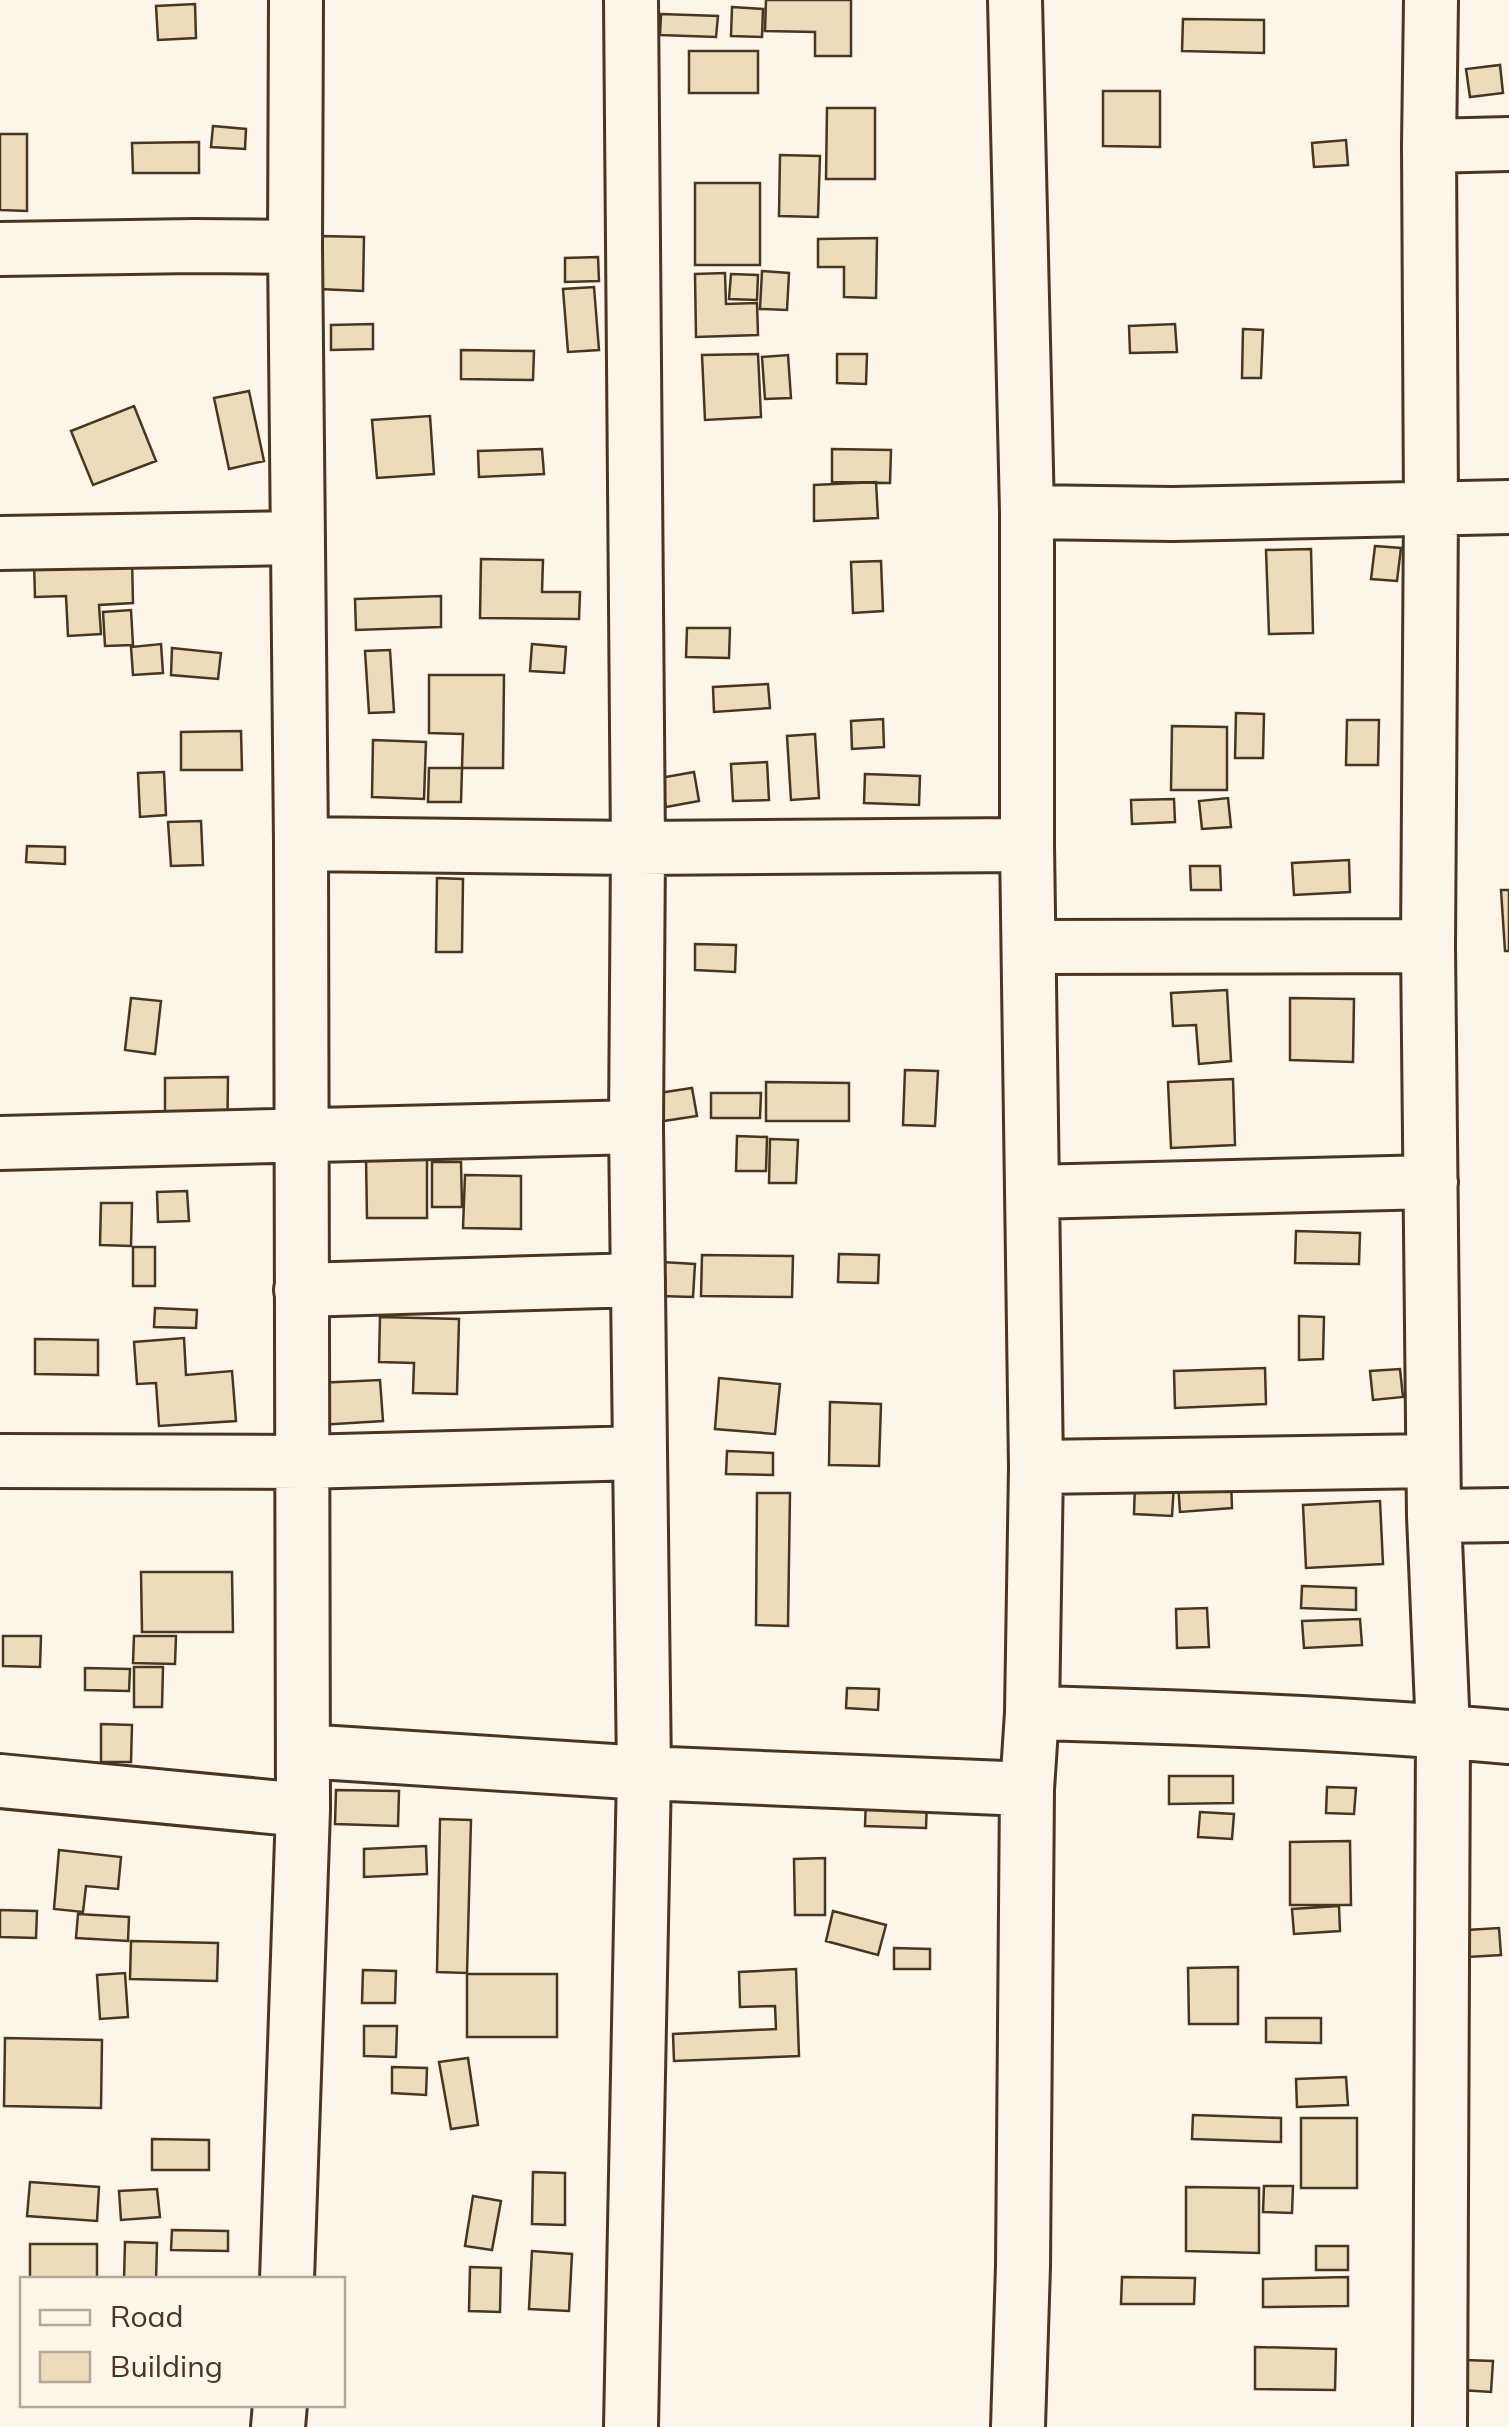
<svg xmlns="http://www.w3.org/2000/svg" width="1509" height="2427" viewBox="0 0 1509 2427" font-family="Mulish,sans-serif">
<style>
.building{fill:#ecdcbc;stroke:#4a3520;stroke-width:2.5}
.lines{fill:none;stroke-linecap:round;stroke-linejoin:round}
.minor-casing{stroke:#4a3520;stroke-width:58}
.minor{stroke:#fbf6e9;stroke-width:52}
</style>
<rect width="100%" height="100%" fill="#fbf6e9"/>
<!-- building -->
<path class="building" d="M766,0h85v56h-36v-24l-50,-1z
M195,4l1,34 -38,2 -2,-34z
M732,7l31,2 -1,28 -31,-1z
M661,14l57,2 -2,21 -56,-2z
M1183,19l81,1v33l-82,-2z
M689,51h69v42h-69z
M1500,65l3,28 -33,4 -4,-28z
M1103,91h57v56l-57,-1z
M827,108h48v71h-49z
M213,126l33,3 -1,20 -34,-2z
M0,134h27v77l-27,-1z
M1346,140l2,25 -34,2 -2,-24z
M199,142v31h-66l-1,-30z
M780,155l40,1 -2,61 -39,-1z
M695,183h65v82h-65z
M321,236l43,1 -1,54 -44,-2z
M877,238l-1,60 -32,-1v-30h-26v-28z
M598,257l1,24 -34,1v-24z
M762,271l27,2 -2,37 -27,-1z
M725,273l1,31 31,-1 1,32 -62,2 -1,-63z
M731,274l27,1 -1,25 -28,-1z
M594,287l5,63 -31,2 -5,-63z
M373,324v25l-42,1v-25z
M1175,324l2,28 -47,1 -1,-27z
M1243,329l20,1 -2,48h-19z
M461,350l73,1 -1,29 -72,-1z
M758,354l3,63 -56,3 -3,-65z
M837,354h30l-1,30 -29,-1z
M788,355l3,43 -26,1 -3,-42z
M249,391l15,70 -35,8 -15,-71z
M134,406l22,55 -63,24 -22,-54z
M430,416l4,58 -57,4 -5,-58z
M542,449l2,25 -65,3 -1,-26z
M832,449l59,1 -1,33 -58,-1z
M876,482l2,36 -64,3v-36z
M1375,546l26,2 -4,33 -26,-2z
M1311,549l2,84 -44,1 -3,-84z
M132,557l1,46 -34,2 2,29 -33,2 -2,-40 -31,1 -1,-35z
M481,559l62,1 -1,32h38l-1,27 -99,-1z
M881,561l2,50 -30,2 -2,-51z
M441,596v31l-85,3 -1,-31z
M131,610l2,35 -28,1 -2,-34z
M687,628h43l-1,30 -43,-1z
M161,644l2,29 -30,2 -2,-28z
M532,644l34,3 -2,26 -34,-2z
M172,648l49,5 -3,26 -47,-4z
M390,650l4,62 -25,1 -4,-62z
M429,675h75l-1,93h-41l1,-34 -34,-1z
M768,684l2,24 -56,4 -1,-25z
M1236,713l28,1 -1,44h-28z
M883,719l1,28 -32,2 -1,-28z
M1347,720h32l-1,45h-32z
M1172,726l55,1v63h-56z
M241,731l1,39h-61v-38z
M815,734l4,64 -28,2 -4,-64z
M373,740l53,2 -2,57 -52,-2z
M767,762l2,38 -36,1 -2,-37z
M429,768h33l-1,34h-33z
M164,772l2,43 -26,2 -2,-44z
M694,772l5,29 -33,6 -6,-29z
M865,774l55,2 -1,29 -55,-2z
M1228,798l3,29 -29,2 -3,-28z
M1174,799l1,23 -43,2 -1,-24z
M201,821l2,44 -32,1 -3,-44z
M27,846l38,1v17l-39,-2z
M1349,860l1,32 -56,3 -2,-32z
M1190,866h30l1,24h-30z
M437,878l26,1 -1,73h-26z
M1501,890h8v61h-4z
M695,944l41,1 -1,27 -40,-2z
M1227,990l4,71 -32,3 -3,-39 -23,1 -2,-33z
M131,998l30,3 -6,53 -30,-4z
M1290,998l64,1 -1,63 -63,-2z
M905,1070l33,1 -3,55 -32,-1z
M228,1077l-1,74 -62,-22v-51z
M1233,1079l2,66 -64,3 -3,-66z
M766,1082l83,1v38h-83z
M692,1088l5,28 -40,6 -5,-28z
M711,1093h50l-1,25h-49z
M737,1136l30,1 -1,34h-30z
M770,1139l28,1 -2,43h-27z
M366,1159h61v59h-60z
M432,1162h29l1,45h-30z
M465,1175l56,1v53l-58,-1z
M187,1191l2,30 -31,1 -1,-30z
M101,1203h31l-1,43 -31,-1z
M1296,1231l64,2 -1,31 -64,-1z
M133,1247h22v39h-22z
M839,1254l40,1 -1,28 -40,-1z
M702,1255l91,1 -1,41 -91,-1z
M662,1262l33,2 -2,33 -33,-1z
M155,1308l42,2 -1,18 -42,-1z
M1299,1316l25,1 -1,42 -24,1z
M380,1317l79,2 -2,75 -44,-1 1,-30 -35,-1z
M184,1338l2,37 46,-4 4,50 -77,5 -3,-43 -19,1 -3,-42z
M35,1339l63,1v35l-63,-1z
M1265,1368l1,36 -91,4 -1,-37z
M1400,1369l3,28 -30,3 -3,-29z
M719,1378l61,6 -5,50 -60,-5z
M380,1380l3,41 -64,4 -2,-42z
M830,1402l51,2 -2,62 -50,-1z
M727,1451l46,2v22l-47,-1z
M1231,1480l1,28 -52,4 -2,-28z
M1135,1482l39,2 -2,32 -38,-2z
M757,1493h33l-2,133 -32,-1z
M1380,1501l3,63 -77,4 -3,-63z
M141,1572h91l1,60h-91z
M1302,1586l54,2v22l-55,-2z
M1207,1608l2,39 -32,1 -1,-39z
M1360,1619l2,26 -58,3 -2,-27z
M3,1636h38l-1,31 -37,-1z
M134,1636h42l-1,28 -42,-1z
M134,1667h29l-1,40h-28z
M85,1668l45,1 -1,22 -44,-1z
M847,1688l32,1 -1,21 -32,-2z
M101,1724l31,1 -1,37h-30z
M1169,1776h64v27l-64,1z
M1327,1787l29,1 -2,26 -28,-1z
M336,1790l63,1 -1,35 -63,-2z
M866,1799l61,2 -1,27 -61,-2z
M1200,1812l34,2 -2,25 -34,-2z
M440,1819l31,1 -4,153 -30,-1z
M1350,1841l1,64h-61v-63z
M426,1846l1,28 -63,3v-28z
M59,1850l62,7 -3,32 -32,-3 -3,26 -29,-3z
M825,1858v57h-30l-1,-56z
M1339,1906l1,25 -46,3 -2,-25z
M0,1910l37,1 -1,27 -36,-1z
M833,1911l53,14 -8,30 -52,-14z
M78,1914l51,3 -1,24 -52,-3z
M1499,1928l2,27 -33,2 -1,-27z
M131,1941l87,2 -1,38 -87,-2z
M894,1948l36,1v20h-36z
M1238,1967v57h-49l-1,-56z
M796,1969l3,87 -125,5 -1,-27 103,-5 -1,-23 -35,1 -1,-35z
M363,1970l33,1 -1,32h-33z
M125,1973l3,44 -28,2 -3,-44z
M467,1974h90v63h-90z
M1266,2018h55v25l-55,-1z
M364,2026h33l-1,31 -32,-1z
M5,2038l97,2 -1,68 -97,-2z
M468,2058l10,67 -27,4 -12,-67z
M392,2067l35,1 -1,27 -34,-2z
M1346,2077l2,28 -51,2 -1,-28z
M1193,2115l88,3v24l-89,-3z
M1301,2118h56v70h-56z
M152,2139l57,1v30h-57z
M533,2172l32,1v52l-33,-1z
M30,2182l69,5 -2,34 -70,-5z
M1264,2186h29l-1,27 -29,-1z
M1186,2187l73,1v65l-73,-2z
M157,2189l3,28 -39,3 -2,-29z
M473,2196l28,5 -9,49 -27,-4z
M172,2230l56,1v20l-57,-1z
M125,2242l32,1 -1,37h-32z
M30,2244h67v36h-67z
M1316,2246h32v24h-32z
M532,2251l40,3 -3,57 -40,-2z
M470,2267l31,1 -1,44 -31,-1z
M1122,2277l73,1 -1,26h-73z
M1348,2277v29l-85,1v-28z
M1255,2347l81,2 -1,41 -80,-1z
M1464,2360l29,1 -2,31 -30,-2z"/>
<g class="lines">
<defs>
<path id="minor" d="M631,0l7,848 -2,279 8,646 -13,654
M1015,0l12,512v333l9,622 -4,246 -5,76 -4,477 -5,161
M1431,0l-2,146 2,362 -3,438 6,570 9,215 -3,696
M1429,146l80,-2
M0,249l194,-3 101,1
M1027,512l146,2 336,-7
M0,543l298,-5
M301,844l337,4 389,-3
M1029,947l399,-1
M0,1143l636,-16
M1032,1192l399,-10
M301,1290l337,-10
M0,1461l301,1 339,-9
M1036,1467l397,-6
M1434,1516l75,-1
M1032,1713c159,4 318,10 477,24
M303,1751l341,22 383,16
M0,1781l303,29
M287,2280l16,-470 -2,-966 -6,-597 1,-247
M278,2427l2,-23"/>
</defs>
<!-- minor casing -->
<use href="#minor" class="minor-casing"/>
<!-- minor -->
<use href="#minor" class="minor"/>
</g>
<!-- legend -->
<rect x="20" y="2277" width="325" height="130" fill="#fbf6e9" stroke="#b4a999" stroke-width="2.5"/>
<rect x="40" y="2310" width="50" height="15" fill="#fbf6e9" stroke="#b4a999" stroke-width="2.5"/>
<text x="110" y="2327" font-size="30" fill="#4a3520">Road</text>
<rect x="40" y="2352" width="50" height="30" fill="#ecdcbc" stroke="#b4a999" stroke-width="2.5"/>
<text x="110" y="2377" font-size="30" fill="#4a3520">Building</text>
</svg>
